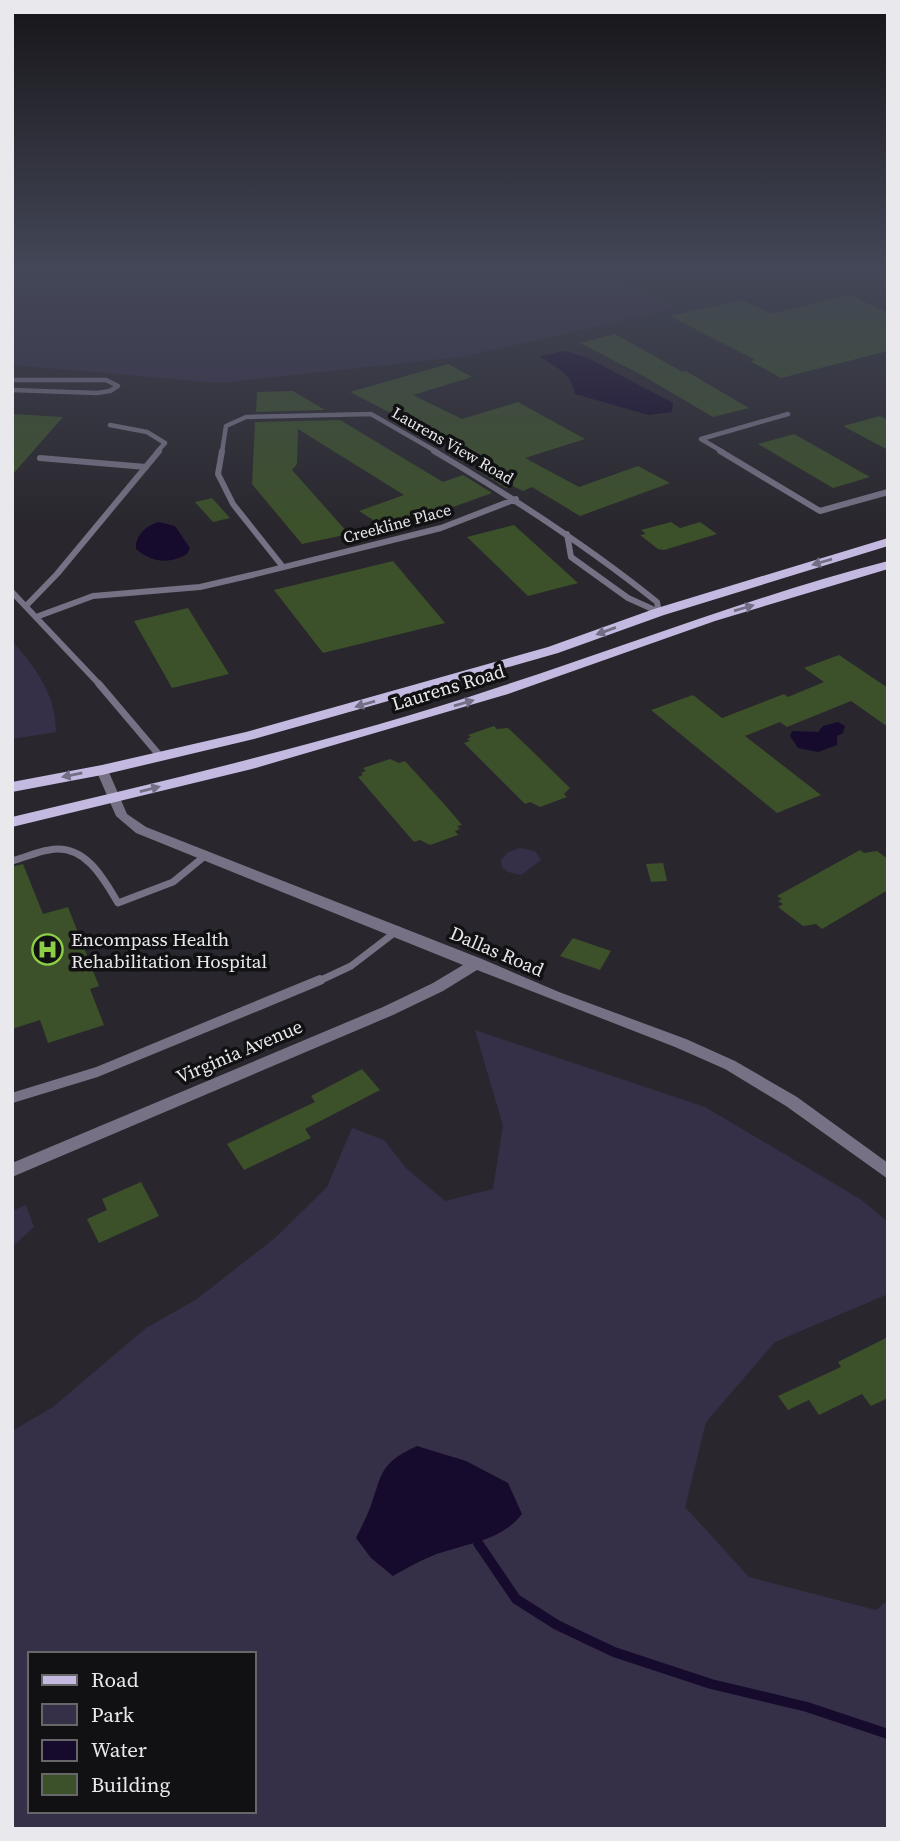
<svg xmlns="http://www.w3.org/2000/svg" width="900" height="1841" viewBox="0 0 900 1841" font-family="'Source Serif 4',serif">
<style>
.green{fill:#362f48;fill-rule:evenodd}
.water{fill:#170b2d}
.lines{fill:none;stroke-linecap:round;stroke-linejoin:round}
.stream{stroke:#170b2d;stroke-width:10}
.building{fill:#3c502a}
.lane-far3{stroke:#767184;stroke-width:4.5}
.lane-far2{stroke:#767184;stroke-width:6}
.lane-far1{stroke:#767184;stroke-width:7}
.lane{stroke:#767184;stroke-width:10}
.street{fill:#767184;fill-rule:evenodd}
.primary{fill:#c4bae1;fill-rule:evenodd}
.oneway{fill:#736e84}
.labels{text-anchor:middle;stroke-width:7;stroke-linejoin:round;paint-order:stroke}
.far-street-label{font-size:16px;fill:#e9e9ed;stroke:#111113}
.street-label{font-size:19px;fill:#e9e9ed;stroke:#111113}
.poi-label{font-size:19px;fill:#e9e9ed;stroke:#111113;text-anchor:start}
</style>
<rect width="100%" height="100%" fill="#29272d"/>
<!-- green -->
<path class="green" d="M12,269h581l86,39 -218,49 -242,26 -207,-18z
M12,641c24,27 44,54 44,91l-44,7z
M520,848l15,3 6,9 -20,15 -13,-3 -6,-5 -1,-7 7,-8z
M475,1030l230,77 155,92 28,23v72l-113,48 -69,80 -21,85 64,70 127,33 12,-10v229h-876v-398l41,-24 93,-79 51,-29 78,-61 52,-51 25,-59 32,12 22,28 39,33 48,-12 10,-63zM30,1654h224v157h-224z
M26,1205l8,22 -22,20v-36z"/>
<!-- water -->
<path class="water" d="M564,351l22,6 87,46 -1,9 -23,3 -74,-21c-4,-22 -19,-26 -36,-38z
M159,522l16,4 15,22 -3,6c-18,11 -36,8 -51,-5 -1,-13 10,-24 23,-27z
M838,722l7,4 -2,7 -6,3v9l-19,7 -20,-4 -8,-12 2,-5 26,1 5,-6z
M417,1446l49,15 42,22 14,31c-21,28 -60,30 -90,42 -13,5 -27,13 -39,20l-22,-18 -15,-20c5,-10 10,-20 14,-30 13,-36 9,-44 47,-62z"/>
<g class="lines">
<!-- stream -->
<path class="stream" d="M478,1543l38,56 41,26 57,27 97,32 96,23 81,27"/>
</g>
<!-- building -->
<path class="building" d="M849,295l39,18v38l-107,27 -31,-17 5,-1 -85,-44 72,-16 29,14z
M615,334l68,38 3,-1 63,37 -36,9 -75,-44 -58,-30z
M448,364l24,13 -59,18 49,24 56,-17 67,37 -60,19 54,29 59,-21 32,17 -90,33 -48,-29 -9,4 -10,-5 -7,2 -29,-18 17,-6 -76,-45 -10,3 -58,-30z
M293,391l32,19 -69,2 1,-20z
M12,414l51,3 -51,58z
M880,416l8,4v30l-45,-24z
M340,420l103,62 20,-7 29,18 -103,37 -30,-19 45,-16 -106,-66 -1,35 -5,6 57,64 -47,10 -50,-60 3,-62z
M794,434l76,43 -37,11 -75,-44z
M212,498l18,20 -17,4 -18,-20z
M671,522l9,6 20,-6 17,12 -53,16 -6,-1 -18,-14 6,-1 -5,-4z
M514,525l64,58 -50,13 -61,-59z
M393,561l52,62 -122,30 -49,-63z
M188,608l41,66 -57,14 -38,-67z
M839,655l49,33v39l-37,-26 -64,26 -7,-5 -35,14 76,59 -44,18 -126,-103 42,-15 29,23 62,-24 4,3 36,-15 -20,-14z
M494,726l3,3 11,-1 18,17 44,43 -6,6 3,3 -27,10 -10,-5 -5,2 -61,-61 6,-2 -3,-2 4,-2 -3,-2z
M390,759l9,4 6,-2 40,44 17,20 -5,1 3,3 -5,2 3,4 -28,10 -10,-5 -6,2 -56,-65 5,-2 -2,-2 5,-2 -3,-3z
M860,850l4,3 13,-2 11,8v31l-66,39 -6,-5 -13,2 -25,-19 5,-3 -5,-3 4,-2 -5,-3z
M663,863l4,18 -16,1 -5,-18z
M23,864l20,50 25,-7 31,79 -9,3 14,36 -56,18 -8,-23 -28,9v-162z
M573,938l38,13 -11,19 -40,-14z
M362,1069l18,21 -75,39 6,9 -67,32 -17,-26 88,-42 -4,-6z
M141,1182l18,34 -60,27 -12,-24 20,-9 -5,-11z
M888,1337v61l-17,8 -9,-12 -43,21 -10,-15 -21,10 -10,-14 63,-29 -3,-5z"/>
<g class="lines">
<!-- lane-far3 -->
<path class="lane-far3" d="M12,380h94l12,6 -8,5 -13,2 -85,-3
M110,425l37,7 18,11 -8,9
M222,452l4,-26 20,-9 125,-3 66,38
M723,452l-22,-13 87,-25"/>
<!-- lane-far2 -->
<path class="lane-far2" d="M222,451l-4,23 15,30 50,63
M434,451c78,46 152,94 223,151l2,10
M720,451l100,60 68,-19
M40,458l106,9
M567,534l4,23 57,41 31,14
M12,592l88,93
M26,606l31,-32 102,-123
M36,617l57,-21 107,-9 52,-12 189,-47 75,-29"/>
<!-- lane-far1 -->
<path class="lane-far1" d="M99,684l61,72
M12,861c12,-3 24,-9 37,-11 35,-7 54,27 69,53l55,-21 33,-27
M317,982l34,-16 47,-36"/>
<!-- lane -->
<path class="lane" d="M12,1098l85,-26 223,-92"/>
<!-- street -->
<path class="street" d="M102,766l6,4 19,44 19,13 336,132 77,33 127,47 49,22 62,36 91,66v16l-102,-73 -61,-37 -50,-22 -198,-77 -34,21 -50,24 -381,162v-14l371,-156 50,-24 30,-18 -327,-132 -20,-17 -20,-46z"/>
<!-- primary -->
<path class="primary" d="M888,538v8l-224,69 -106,38 -304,86 -152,36 -90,17v-10l90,-17 144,-33 302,-85 106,-38z
M888,561v8l-173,52 -207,73 -256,75 -240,58v-10c164,-39 328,-77 487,-130 130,-42 257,-92 389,-126z"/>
</g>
<!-- one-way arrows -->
<defs><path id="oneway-solid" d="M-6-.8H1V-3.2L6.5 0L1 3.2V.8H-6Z" transform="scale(1.75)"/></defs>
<g class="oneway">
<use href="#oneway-solid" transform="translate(822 562) rotate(164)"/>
<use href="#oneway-solid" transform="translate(744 608) rotate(-16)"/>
<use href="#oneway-solid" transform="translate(606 631) rotate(160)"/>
<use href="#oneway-solid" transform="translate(464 703) rotate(-16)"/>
<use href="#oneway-solid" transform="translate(365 704) rotate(164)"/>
<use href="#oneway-solid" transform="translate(72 775) rotate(169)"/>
<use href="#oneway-solid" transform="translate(150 789) rotate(-14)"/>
</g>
<!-- sky -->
<linearGradient id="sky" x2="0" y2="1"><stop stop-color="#171519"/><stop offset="0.51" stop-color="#434757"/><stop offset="1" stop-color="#434757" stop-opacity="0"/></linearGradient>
<rect width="900" height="527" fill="url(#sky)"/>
<!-- icons -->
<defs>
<symbol id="hospital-ring" viewBox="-11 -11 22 22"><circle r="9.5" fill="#111113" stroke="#8cce45" stroke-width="1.5"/><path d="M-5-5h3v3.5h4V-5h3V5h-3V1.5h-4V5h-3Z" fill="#8cce45"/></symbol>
</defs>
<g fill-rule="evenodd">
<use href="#hospital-ring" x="30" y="932" width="35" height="35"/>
</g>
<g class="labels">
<!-- far-street labels -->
<g class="far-street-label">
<text transform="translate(453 445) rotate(30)" y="6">Laurens View Road</text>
<text transform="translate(397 523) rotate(-15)" y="6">Creekline Place</text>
</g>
<!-- street labels -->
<g class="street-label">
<text transform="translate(448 687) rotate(-17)" y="7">Laurens Road</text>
<text transform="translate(497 951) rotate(23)" y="7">Dallas Road</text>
<text transform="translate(239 1051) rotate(-23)" y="7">Virginia Avenue</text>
</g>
<!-- poi labels -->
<g class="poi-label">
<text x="71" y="946">Encompass Health<tspan x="71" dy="22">Rehabilitation Hospital</tspan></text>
</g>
</g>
<!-- border -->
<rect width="900" height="1841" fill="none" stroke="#e9e9ed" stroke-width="28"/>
<!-- legend -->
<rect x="28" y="1652" width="228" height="161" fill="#111113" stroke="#67676a" stroke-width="2"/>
<rect x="42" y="1675" width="35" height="10" fill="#c4bae1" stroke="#67676a" stroke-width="2"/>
<text x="91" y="1687" font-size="21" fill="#e9e9ed">Road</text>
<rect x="42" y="1704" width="35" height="21" fill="#362f48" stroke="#67676a" stroke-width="2"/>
<text x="91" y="1722" font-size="21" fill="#e9e9ed">Park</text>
<rect x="42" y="1740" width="35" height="21" fill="#170b2d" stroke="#67676a" stroke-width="2"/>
<text x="91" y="1757" font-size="21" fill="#e9e9ed">Water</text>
<rect x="42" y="1774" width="35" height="21" fill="#3c502a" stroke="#67676a" stroke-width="2"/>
<text x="91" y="1792" font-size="21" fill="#e9e9ed">Building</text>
</svg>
